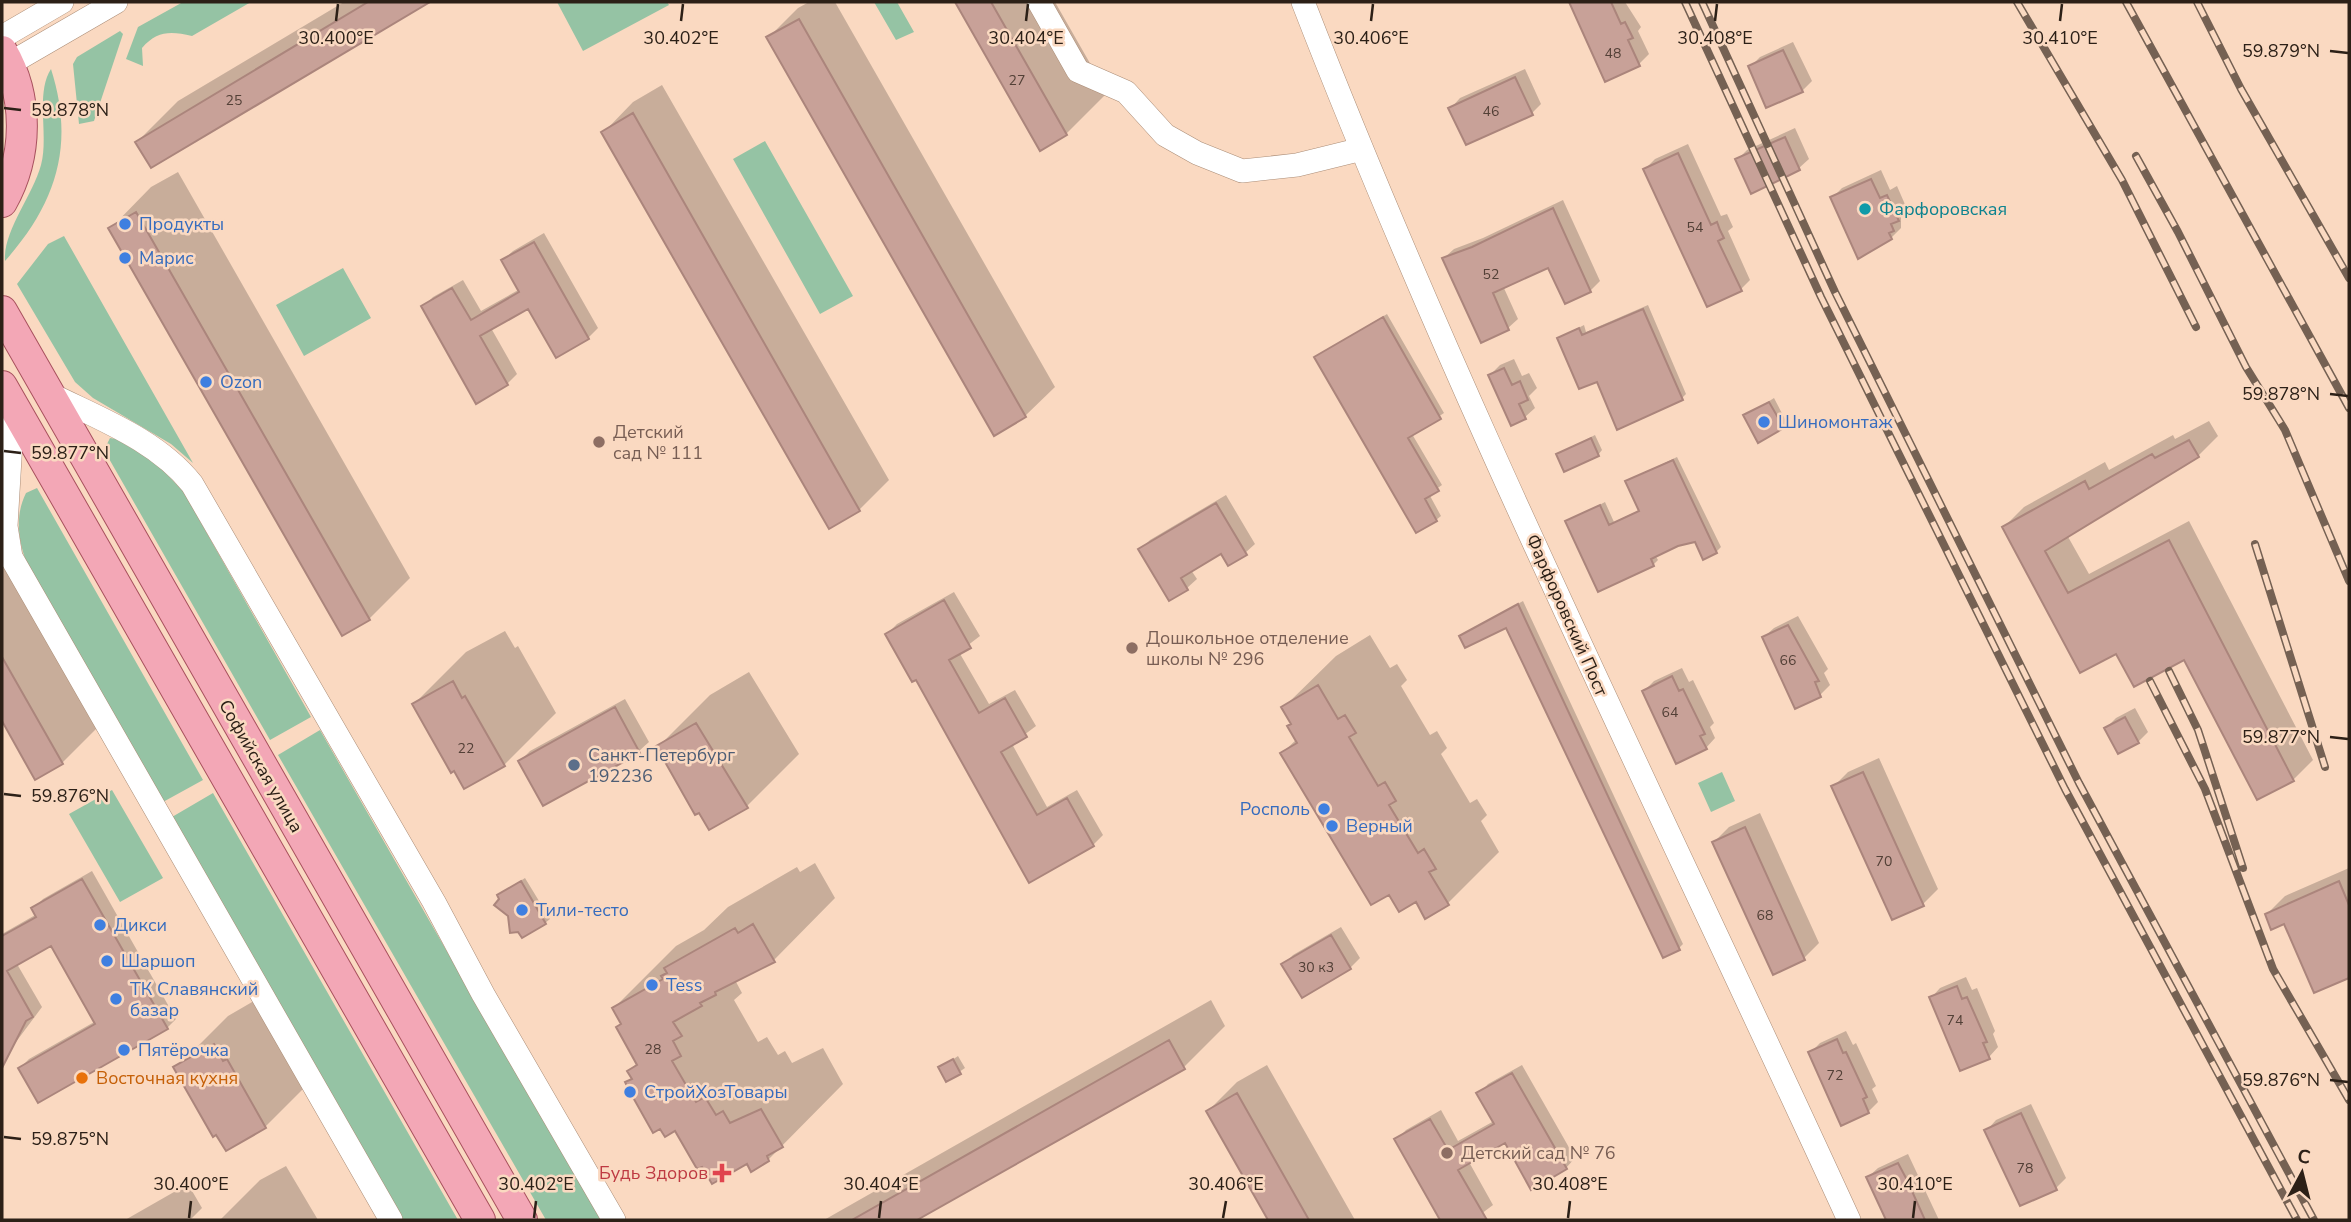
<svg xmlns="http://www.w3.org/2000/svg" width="2351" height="1222" viewBox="0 0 2351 1222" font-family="'Nunito Sans',sans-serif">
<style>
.green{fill:#95c3a4}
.shadow{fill:#0003}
.building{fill:#c8a198;stroke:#ab857c;stroke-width:2}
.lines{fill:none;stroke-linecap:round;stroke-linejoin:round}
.minor-casing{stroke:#ab8d77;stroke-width:24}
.major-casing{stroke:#a8515e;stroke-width:32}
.minor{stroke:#fff;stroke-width:23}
.major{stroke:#f3a7b6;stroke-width:30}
.rail-casing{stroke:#756153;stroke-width:8}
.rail{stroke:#fad9c1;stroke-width:5;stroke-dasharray:16;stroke-linecap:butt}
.ticks{fill:none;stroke:#2c2017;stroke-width:2.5}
.culture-dot{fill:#0f9aa8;stroke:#fad9c1;stroke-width:2.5}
.shop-dot{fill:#3f7fe0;stroke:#fad9c1;stroke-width:2.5}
.education-dot{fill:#8d6e63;stroke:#fad9c1;stroke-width:2.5}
.service-dot{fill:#5c6f8a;stroke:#fad9c1;stroke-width:2.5}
.food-dot{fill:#e8710a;stroke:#fad9c1;stroke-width:2.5}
.health-dot{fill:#e0444e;stroke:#fad9c1;stroke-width:2.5}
.labels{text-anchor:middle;stroke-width:5;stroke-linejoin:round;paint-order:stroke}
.number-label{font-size:14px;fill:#534037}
.culture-label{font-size:18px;fill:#0d838f;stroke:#fad9c1;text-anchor:start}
.shop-label{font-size:18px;fill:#366cbe;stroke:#fad9c1;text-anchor:start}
.education-label{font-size:18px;fill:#785e54;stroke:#fad9c1;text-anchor:start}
.street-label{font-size:18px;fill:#2c2017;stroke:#fad9c1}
.service-label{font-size:18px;fill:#4e5e75;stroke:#fad9c1;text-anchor:start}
.food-label{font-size:18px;fill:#c56008;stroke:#fad9c1;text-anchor:start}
.health-label{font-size:18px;fill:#be3a42;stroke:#fad9c1;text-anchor:end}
.ticks-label{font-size:18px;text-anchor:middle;fill:#2c2017;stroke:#fad9c1;stroke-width:5;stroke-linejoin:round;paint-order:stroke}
</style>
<rect width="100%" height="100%" fill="#fad9c1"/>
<!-- green -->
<path class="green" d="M183,2h68l-59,34c-22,-5 -35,-5 -50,12l1,18 -17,-7 12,-32z
M557,2h110l2,3 -86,46z
M874,2h23l17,30 -18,8z
M120,31l3,3 -29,87 -15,3 -6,-60 4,-7z
M51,69c24,75 6,134 -46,192 -2,-30 27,-64 36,-96 8,-30 -6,-71 10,-96z
M765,141l88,155 -33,18 -87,-155z
M64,236l129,227 -22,-19 -78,-46 -18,-16 -58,-98 31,-40z
M343,268l28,50 -67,38 -28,-51z
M110,438l6,1 39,23 28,29 128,226 -41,23 -166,-290z
M37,488l166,292 -40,22 -137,-241c-8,-22 -11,-46 0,-68z
M320,730l281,490h-55l-268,-465z
M1722,772l13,29 -24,11 -13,-29z
M112,790l51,88 -43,24 -51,-88z
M213,793l245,427h-55l-231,-403z"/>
<!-- shadow -->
<path class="shadow" d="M344,2h82l-274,164 -15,-24 41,-41z
M809,2h26l220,385 -30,29 -257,-378 30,-30z
M957,2h98l52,91 -41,41 -26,14z
M1570,2h55l16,25 -3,4 11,23 -10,10 -33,15z
M1793,42l19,39 -10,10 -52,-24 10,-10z
M1525,69l16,35 -9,9 -81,-5 9,-10z
M662,85l227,395 -30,30 -255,-378 29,-30z
M1795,128l14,31 -10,9 -62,-8 10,-10z
M1688,144l33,72 6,-2 6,13 -5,4 22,49 -9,9 -96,-120 10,-10z
M1881,170l9,20 7,-4 10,23 -6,7v12l-10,10 -32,19 -27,-59 10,-10z
M178,172l232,406 -41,41 -258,-391 40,-41z
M1563,200l37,81 -10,10 -41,-26 -46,21 15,33 -10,9 -27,13 -37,-83 10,-9 29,-11z
M544,233l54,95 -10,10 -59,-32 -38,22 26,46 -10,10 -84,-77 10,-10 30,-17 18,31 39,-22 -17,-29 10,-9z
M1648,305l38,89 -4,4 -84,-19 -39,-41 25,-13 2,7z
M1387,314l57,99 -32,21 30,51 -13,9 12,22 -5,4 -120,-163z
M1514,359l8,17 7,-3 8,15 -8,8 6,12 -10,9 -35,-42 10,-10z
M1774,398l13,25 -4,4 -37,-11z
M2209,421l9,15 -20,20 -131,79 22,39 100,-53 124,239 -20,20 -108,-123 -68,-6 -113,-124 20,-20 81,-45 4,8 64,-35 2,4z
M1595,435l7,15 -4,5 -40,-1z
M1677,457l44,90 -5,5 -20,-12 -41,15 3,5 -5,5 -86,-43 38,-20 9,20 26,-12 -13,-29z
M1226,495l29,49 -10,9 -24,-1 -30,18 6,9 -10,9 -46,-39 9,-9z
M2,545l101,177 -41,41 -26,14 -34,-59z
M954,592l26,44 -21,16 30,52 26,-14 21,36 -24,18 35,63 30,-17 26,45 -10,10 -63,36 -113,-204 -30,-43 10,-10z
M1523,601l160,343 -4,4 -173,-322 -45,10z
M1798,616l30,53 -4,4 6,12 -10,10 -24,12 -32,-70 10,-9z
M505,631l10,17 3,-2 38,67 -52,52 -90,-61 52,-52z
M1370,635l20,33 7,-4 10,16 -6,6 29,49 7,-4 10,17 -6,6 29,49 7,-4 10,16 -6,6 18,31 -52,52 -31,-4 -134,-147 15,-14 -4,-16 -9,-16 52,-51z
M1682,668l7,14 4,-2 21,43 -4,4 5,11 -9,10 -62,-57 10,-10z
M749,672l50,82 -52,52 -89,-59 52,-52z
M625,699l24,43 -10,9 -95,53 -24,-43 10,-10z
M2135,708l13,24 -10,10 -32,-14 10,-10z
M1879,758l59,131 -15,15 -90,-117 15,-15z
M1760,813l59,130 -15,15 -31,14 -59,-130 15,-15z
M815,863l20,35 -61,62 -39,20 7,13 -8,7 24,42 9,-5 11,18 7,-4 7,12 31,-15 20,36 -75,76 -21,2 -71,-33 -49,-46 6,-6 -4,-6 9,-9 -24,-54 62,-62 28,-16 24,-23 69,-40 3,5z
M2349,868v115l-2,-6 -62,-55 -18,-8 18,-18z
M92,871l84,148 -9,9 -147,40 9,-9 67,-38 -44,-77 -35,20 25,43 -32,43 -8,-13v-103l35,-20 -3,-6 9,-9z
M525,878l25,41 -5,4 -35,-8 -11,-20z
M1341,927l19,31 -10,10 -67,-3 10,-10z
M1966,977l6,13 5,-2 18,43 -2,3 5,13 -9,10 -58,-59 9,-10z
M266,994l51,81 -52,52 -89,-59 52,-52z
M1211,1000l14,26 -41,41 -270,153h-90z
M1846,1031l7,14 3,-2 20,43 -4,3 6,13 -10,10 -58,-59 10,-10z
M958,1056l7,12 -18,12 -7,-12z
M1267,1065l88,155h-85l-62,-109 29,-29z
M1522,1065l53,93 -9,10 -61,-27 -36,21 24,43 -20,15h-31l-45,-81 9,-9 35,-20 17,31 36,-20 -15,-27 9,-10z
M2031,1104l35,74 -10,10 -69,-58 9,-10z
M1908,1154l31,66h-51l-20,-43 10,-9z
M286,1166l32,54h-98l40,-40z
M188,1184l14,24 -12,12h-65z"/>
<!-- building -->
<path class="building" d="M368,2h62l-279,166 -16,-26z
M955,2h36l76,133 -27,16z
M1569,2h42l10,22 4,-2 8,16 -5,2 12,26 -35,16z
M799,19l227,398 -32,19 -228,-399z
M1783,50l20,42 -37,16 -18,-42z
M1515,77l18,38 -67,30 -18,-37z
M633,113l227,398 -31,18 -228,-397z
M1785,137l15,33 -49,24 -16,-35z
M1678,153l33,72 6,-3 3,8 4,8 -6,3 24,50 -35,16 -64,-138z
M1871,179l9,19 7,-3 12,26 -8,3 3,7 -5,2 3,6 -34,20 -28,-62z
M1553,208l38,84 -26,12 -17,-36 -55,25 16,37 -28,13 -39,-85 30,-11z
M136,212l234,408 -28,16 -234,-408z
M534,242l55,97 -33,19 -28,-49 -48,27 28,49 -32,19 -55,-98 31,-18 19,32 48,-28 -18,-32z
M1643,309l40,91 -66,30 -20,-48 -18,7 -22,-51 22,-10 3,7z
M1383,317l58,102 -33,19 31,53 -14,8 12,22 -21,12 -102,-176z
M1504,368l8,17 8,-4 8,19 -9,4 7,15 -15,7 -23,-51z
M1769,402l15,26 -26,15 -15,-28z
M1591,438l8,18 -35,16 -8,-18z
M2189,440l10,17 -154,94 23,42 101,-53 125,241 -37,19 -73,-140 -50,27 -18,-33 -36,19 -78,-146 83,-46 4,8 63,-35 3,4z
M1673,460l44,93 -14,7 -8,-18 -17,4 -27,13 3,7 -56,26 -33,-71 35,-16 9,20 30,-14 -14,-30z
M1216,503l31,52 -19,11 -7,-12 -40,24 7,12 -19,11 -31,-52z
M944,600l27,48 -22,12 30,53 26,-15 22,39 -26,15 36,63 30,-17 27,48 -65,37 -113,-203 -4,2 -27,-48z
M1518,604l162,346 -17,8 -157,-330 -41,20 -6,-12z
M1788,625l31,56 -4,1 6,15 -26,12 -33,-72z
M2,657l61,107 -28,16 -33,-59z
M1672,676l7,15 4,-2 22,45 -5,2 7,13 -31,15 -34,-73z
M453,681l9,17 3,-2 40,70 -41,23 -10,-18 -3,2 -39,-69z
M1318,685l20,34 7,-4 11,18 -7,4 29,49 7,-4 11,19 -7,4 29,48 6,-4 12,20 -7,3 20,33 -24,14 -9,-17 -17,10 -10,-17 -18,10 -91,-152 17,-10 -10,-17 4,-2 -10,-17z
M615,707l25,46 -97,53 -25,-45z
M2125,717l14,26 -21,11 -14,-26z
M696,723l52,85 -39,22 -10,-17 -4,2 -39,-69z
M1863,772l61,134 -32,14 -61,-134z
M1745,827l60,133 -32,15 -61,-133z
M82,879l86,150 -130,74 -20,-35 77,-44 -44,-78 -44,25 26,46 -7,4 -24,47v-132l34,-19 -5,-9z
M521,881l25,43 -24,14 -4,-6 -8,1 -2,-17 -14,-11 5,-6 -2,-4z
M2339,881l10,24v73l-35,15 -30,-69 -13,6 -6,-16z
M753,924l22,38 -60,30 1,3 -16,8 2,3 -29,16 9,14 -9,5 8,15 -9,5 24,41 9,-5 11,18 7,-4 7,12 31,-14 22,38 -16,9 2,5 -18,11 -4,-8 -35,20 -10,-17 -5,2 -22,-38 -10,6 -5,-8 -7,4 -23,-41 -5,-10 7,-3 -5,-8 10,-6 -21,-38 5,-3 -9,-16 51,-29 -2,-3 6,-3 -3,-5 71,-40 3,5z
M1331,935l20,34 -49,29 -21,-34z
M1957,986l5,13 5,-2 20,45 -4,1 7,16 -30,12 -31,-74z
M1837,1039l6,14 3,-1 21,45 -4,2 6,14 -28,13 -33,-74z
M1169,1040l16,29 -268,151h-65z
M214,1044l9,17 4,-2 39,69 -40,23 -10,-16 -3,2 -40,-70z
M953,1059l8,15 -15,8 -8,-15z
M1512,1073l55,96 -36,21 -26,-47 -47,27 29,50h-47l-46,-81 36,-20 18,31 46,-26 -18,-31z
M1237,1093l72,127h-41l-62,-109z
M2021,1113l36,77 -37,16 -36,-76z
M1898,1163l9,17 18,40h-39l-20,-43z"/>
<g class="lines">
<defs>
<path id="minor" d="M1039,2l39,69 48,21 39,43 32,18 45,18 55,-6 65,-16
M1303,2c161,415 361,814 546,1218
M2,37l60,-35
M9,64l107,-62
M50,394c50,25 107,46 142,90l242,418 49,92 131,226
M13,407l-7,119 5,31 380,663"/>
<path id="major" d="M2,51c27,46 26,105 0,151
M2,311l520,909
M2,386l478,834"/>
</defs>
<!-- minor casing -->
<use href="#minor" class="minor-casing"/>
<!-- major casing -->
<use href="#major" class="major-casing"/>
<!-- minor -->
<use href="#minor" class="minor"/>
<!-- major -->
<use href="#major" class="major"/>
<defs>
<path id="rail" d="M1685,2l136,295 244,492 232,431
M1702,2l133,290 244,491 235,437
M2017,2l105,178 74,147
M2126,2l223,406
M2197,2l44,87 108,189
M2136,156l42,76 68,135 39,63 64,151
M2255,544l70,223
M2169,671l29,59 45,138
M2150,681l55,108 68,180 76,131"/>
</defs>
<!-- rail casing -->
<use href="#rail" class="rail-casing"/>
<!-- rail -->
<use href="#rail" class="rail"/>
</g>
<!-- ticks -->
<path class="ticks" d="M336,21l2,-17M681,21l2,-17M1026,21l2,-17M1371,21l2,-17M1715,21l2,-17M2060,21l2,-17M2330,51l18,2M4,108l17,2M2330,394l18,2M4,451l17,2M2330,737l18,2M4,794l17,2M2330,1080l18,2M4,1137l17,2M189,1218l2,-17M534,1218l2,-17M879,1218l2,-17M1223,1218l3,-17M1568,1218l2,-17M1913,1218l2,-17"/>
<!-- markers -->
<circle class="culture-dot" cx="1865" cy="209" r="7"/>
<g class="shop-dot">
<circle cx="125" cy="224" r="7"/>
<circle cx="125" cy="258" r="7"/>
<circle cx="206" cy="382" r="7"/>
<circle cx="1764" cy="422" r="7"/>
<circle cx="1324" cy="809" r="7"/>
<circle cx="1332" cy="826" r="7"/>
<circle cx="522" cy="910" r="7"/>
<circle cx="100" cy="925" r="7"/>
<circle cx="107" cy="961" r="7"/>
<circle cx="652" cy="985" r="7"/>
<circle cx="116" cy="999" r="7"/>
<circle cx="124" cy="1050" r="7"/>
<circle cx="630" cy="1092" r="7"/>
</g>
<g class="education-dot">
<circle cx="599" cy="442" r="7"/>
<circle cx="1132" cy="648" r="7"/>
<circle cx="1447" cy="1153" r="7"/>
</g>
<circle class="service-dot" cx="574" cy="765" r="7"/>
<circle class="food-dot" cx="82" cy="1078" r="7"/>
<path class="health-dot" d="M718.5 1162.5h7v7h7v7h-7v7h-7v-7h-7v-7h7z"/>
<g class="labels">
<!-- number labels -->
<g class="number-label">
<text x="1613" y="58">48</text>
<text x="1017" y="85">27</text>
<text x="234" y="105">25</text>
<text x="1491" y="116">46</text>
<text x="1695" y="232">54</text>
<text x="1491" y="279">52</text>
<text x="1788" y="665">66</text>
<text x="1670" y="717">64</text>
<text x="466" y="753">22</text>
<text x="1884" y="866">70</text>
<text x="1765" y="920">68</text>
<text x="1316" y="972">30 к3</text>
<text x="1955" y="1025">74</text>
<text x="653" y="1054">28</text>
<text x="1835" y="1080">72</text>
<text x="2025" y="1173">78</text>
</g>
<!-- culture labels -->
<g class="culture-label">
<text x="1879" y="215">Фарфоровская</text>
</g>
<!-- shop labels -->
<g class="shop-label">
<text x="139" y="230">Продукты</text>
<text x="139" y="264">Марис</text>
<text x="220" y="388">Ozon</text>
<text x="1778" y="428">Шиномонтаж</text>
<text x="1310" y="815" text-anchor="end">Росполь</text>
<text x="1346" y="832">Верный</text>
<text x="536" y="916">Тили-тесто</text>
<text x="114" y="931">Дикси</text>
<text x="121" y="967">Шаршоп</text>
<text x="666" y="991">Tess</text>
<text x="130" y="995">ТК Славянский<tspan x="130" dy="21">базар</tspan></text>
<text x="138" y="1056">Пятёрочка</text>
<text x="644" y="1098">СтройХозТовары</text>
</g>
<!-- education labels -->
<g class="education-label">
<text x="613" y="438">Детский<tspan x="613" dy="21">сад № 111</tspan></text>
<text x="1146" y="644">Дошкольное отделение<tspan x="1146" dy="21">школы № 296</tspan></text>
<text x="1461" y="1159">Детский сад № 76</text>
</g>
<!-- street labels -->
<g class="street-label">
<text transform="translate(1567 615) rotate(66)" y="6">Фарфоровский Пост</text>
<text transform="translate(261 766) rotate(60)" y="6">Софийская улица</text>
</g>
<!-- service labels -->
<g class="service-label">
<text x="588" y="761">Санкт-Петербург<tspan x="588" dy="21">192236</tspan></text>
</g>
<!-- food labels -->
<g class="food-label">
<text x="96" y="1084">Восточная кухня</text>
</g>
<!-- health labels -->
<g class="health-label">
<text x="708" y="1179">Будь Здоров</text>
</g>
</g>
<g class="ticks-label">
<text x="336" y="44">30.400°E</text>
<text x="681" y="44">30.402°E</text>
<text x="1026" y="44">30.404°E</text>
<text x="1371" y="44">30.406°E</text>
<text x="1715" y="44">30.408°E</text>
<text x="2060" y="44">30.410°E</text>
<text x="2281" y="57">59.879°N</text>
<text x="70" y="116">59.878°N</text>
<text x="2281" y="400">59.878°N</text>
<text x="70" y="459">59.877°N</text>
<text x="2281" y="743">59.877°N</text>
<text x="70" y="802">59.876°N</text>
<text x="2281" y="1086">59.876°N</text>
<text x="70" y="1145">59.875°N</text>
<text x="191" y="1190">30.400°E</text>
<text x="536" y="1190">30.402°E</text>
<text x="881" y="1190">30.404°E</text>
<text x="1226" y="1190">30.406°E</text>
<text x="1570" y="1190">30.408°E</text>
<text x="1915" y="1190">30.410°E</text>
</g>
<!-- border -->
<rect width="2351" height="1222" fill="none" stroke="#2c2017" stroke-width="7"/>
<!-- north arrow -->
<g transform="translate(2302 1173) rotate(7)" stroke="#fad9c1" stroke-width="5" paint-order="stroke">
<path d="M0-5L12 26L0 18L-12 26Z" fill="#2c2017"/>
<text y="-10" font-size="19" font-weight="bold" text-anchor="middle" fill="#2c2017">С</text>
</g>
</svg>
